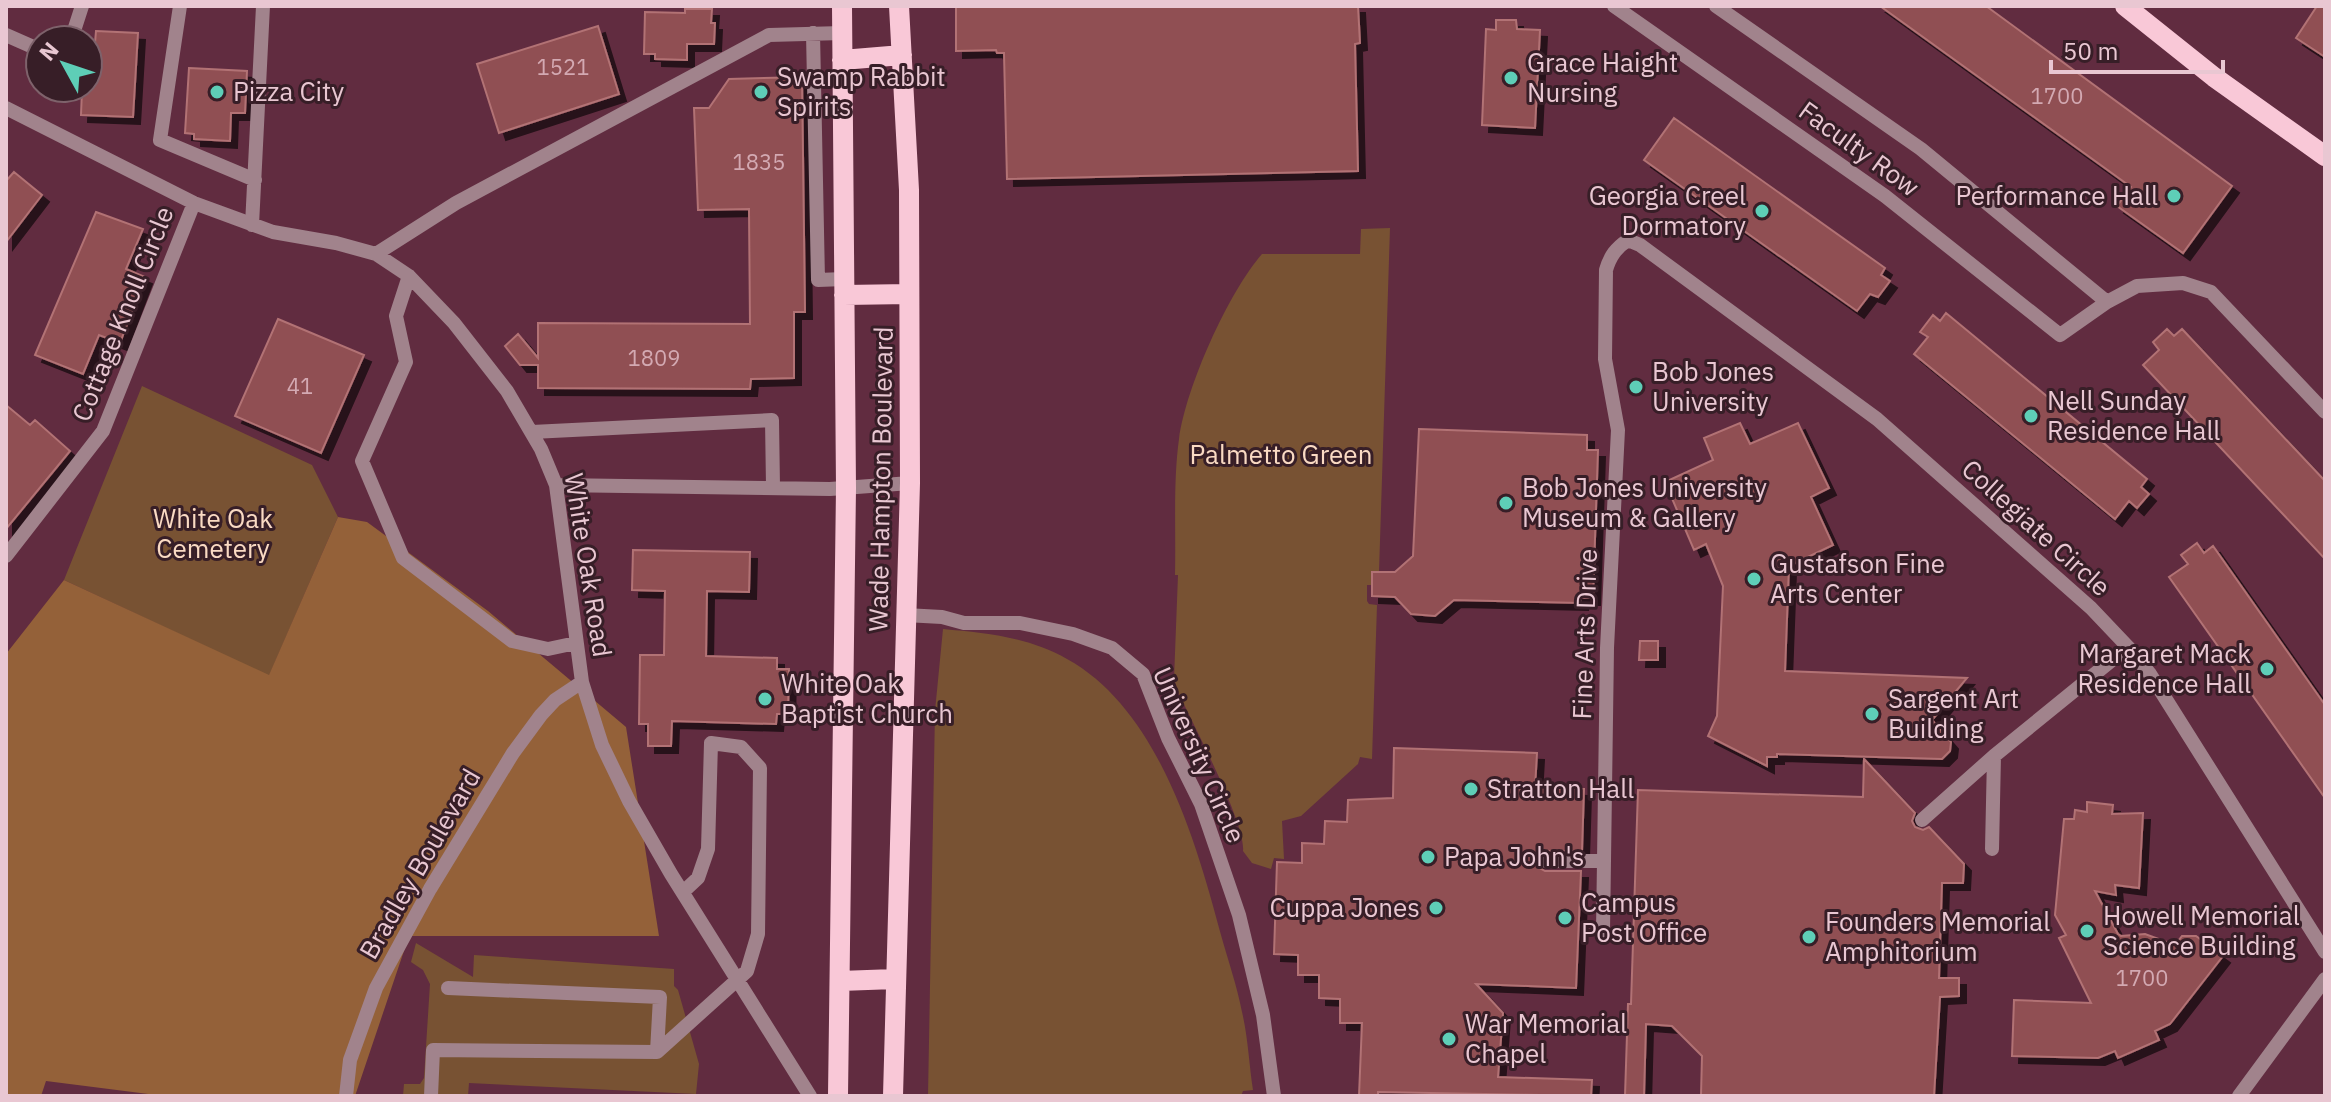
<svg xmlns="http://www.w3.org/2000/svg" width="2331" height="1102" viewBox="0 0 2331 1102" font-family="'IBM Plex Sans',sans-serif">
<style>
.green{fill:#785233}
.forest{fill:#946139}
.building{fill:#904f52;stroke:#b27274;stroke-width:2;filter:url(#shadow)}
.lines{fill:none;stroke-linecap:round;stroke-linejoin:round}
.minor{stroke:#a1838c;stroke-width:14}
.major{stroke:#f9c8d7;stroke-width:20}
.poi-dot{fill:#5eceb7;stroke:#371e27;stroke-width:3}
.labels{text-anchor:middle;stroke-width:6;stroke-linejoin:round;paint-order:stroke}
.number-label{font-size:22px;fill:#d3a9b2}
.poi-label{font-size:26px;fill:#e9c7d2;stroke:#371e27;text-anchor:start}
.street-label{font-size:26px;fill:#e9c7d2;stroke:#371e27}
.park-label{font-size:26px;fill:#fadac3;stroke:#371e27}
</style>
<defs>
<filter id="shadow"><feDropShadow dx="7" dy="7" stdDeviation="0" flood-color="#0009"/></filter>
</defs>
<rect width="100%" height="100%" fill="#612c40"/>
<!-- green -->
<path class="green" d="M1390,228l-11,344h-7v13h-5v16l2,3 8,1 -5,154 -12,-2 -2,7 -57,52 -19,5 2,38 -10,-1 -3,11 -19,-6 -9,-12c3,-27 -50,-127 -64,-157l-5,-15 4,-104h-3c1,-44 -2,-93 4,-136 7,-52 49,-146 83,-185h98l1,-25z
M142,386l170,79 26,52 -69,159 -205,-96z
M943,629c43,4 86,8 124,30 91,50 129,182 154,276 7,25 16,51 21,77 6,25 7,52 11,78l-10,1 -2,5h-313l7,-385z
M416,943l57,34 1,-22 200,14v17l4,4 21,74 -3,30 -227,-11 -1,13h-65l1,-12h16l4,-6 6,-94 -7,-14 -12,-8z"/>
<!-- forest -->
<path class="forest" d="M338,517l29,5 121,89 138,116 33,209h-250l-54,160h-191l-118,-15 -5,15h-35v-442l58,-74 205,95z"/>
<!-- building -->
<path class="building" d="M956,6h402l2,37 -5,1 3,127 -351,8 -3,-126h-7l-1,-3 -40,1z
M1880,6h106l246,180 -49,67 -66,-47 14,-19z
M2317,6h8v51l-29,-19z
M685,9h27l-1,14h4l-1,21h-27v16l-32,-1v-5h-11l1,-42 40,1z
M1496,20h20l1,9 23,1 -5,98 -53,-3 4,-96 10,1z
M598,26l21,68 -120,39 -22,-69z
M96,31l42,2 -5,84 -52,-2 1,-25h6v-47h7z
M189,68l58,3 -2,42h-14l-1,28 -36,-2v-5l-9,-1z
M802,77l3,235h-11v66l-43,1 -1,10 -212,-1v-23h-18l-15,-19 13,-12 20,24v-35l212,1 -1,-115 -51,1 -4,-102h15l20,-29z
M1674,118l211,150 -4,7 9,6 -12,16 -8,-3 -13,17 -213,-151z
M14,172l28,23 -36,47v-61z
M96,212l47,17 -17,40 19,8 -25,66 -21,-8 -16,39 -48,-19z
M1946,313l201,166 -6,8 8,7 -12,14 -8,-7 -14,18 -201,-165 14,-17 -8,-5 13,-17 7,6z
M278,319l86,36 -43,98 -86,-37z
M2167,329l7,7 8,-7 143,152v78l-182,-194 16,-15 -6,-8z
M6,405l24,20 5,-5 35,31 -64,78z
M1740,423l10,21 48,-21 31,65 -18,9 22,48 -44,21 -4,105 182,7 -35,42 19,22 -1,9 -8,8 -165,-5v3h-10v9l-59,-30 9,-20 6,-130 -17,-42 -12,6 -29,-68 48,-22 -9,-22z
M1419,429l168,6v15h11l-5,148h-12v5l-127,-3 -19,16 -24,-2 -16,-17 -23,-1v-24h23l18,-16z
M2197,543l7,10 9,-7 112,159v93l-156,-221 19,-13 -7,-9z
M633,550l117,2 -1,40 -42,-1 -1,65 71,2v11h12l-1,45h-11l-1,10 -104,-3 -1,25h-23v-22h-9l1,-69h24l1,-64 -33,-1z
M1640,641h18v19h-19z
M1394,748l143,5 -2,35 49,1 -2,62h-37l-7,4 -2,5 2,7 7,4h36l-5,117 -100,-4 27,29 -5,64 94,3 -1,16 -213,-4v4h-19l3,-73h-22v-24l-21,-1v-23h-21v-20l-24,-1 3,-92 25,1v-20l22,1 1,-23 22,1 1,-22 45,-2z
M1864,759l51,54 -3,8 3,6 8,3 6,-3 35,37 -1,19h-21l-3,95h20v18l-19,1 -6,99h-233l1,-40 -30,-30 -26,-2 -2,72h-19l3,-92h3l7,-214 225,7z
M2087,802l26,3 -1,9 31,-1 -4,75 -24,-3 1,10 -21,-4 23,43 3,2 24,-2 30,11 7,-9h14l27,20 -53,68 -15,7 4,9 -41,18 -3,-7 -17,7 -86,-2 2,-56 77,3 -32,-65 7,-3 -11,-20 9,-96h10l1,-9 12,2z"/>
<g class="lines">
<!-- minor -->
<path class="minor" d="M180,6l-20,134 95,40
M1614,6l271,190 175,139 47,-33 30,-16 46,-3 28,9 114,120
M1716,6l205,143 186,153
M813,33l5,247 26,-1
M6,35l34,15
M71,40l11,-34
M6,108l188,95 79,29 63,11 40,11 33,22 45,47 53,68 34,58 15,36 26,197 20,63 27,56 42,73 139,222
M252,225l11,-219
M376,254l80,-51 313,-168 73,-2
M409,276l-13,40 10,46 -44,99 41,97 109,83 36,8 28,-6
M532,432l240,-12 1,67
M556,485l274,4 80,-6
M6,556l97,-125 91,-228
M905,615l37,2 22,6h56l53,11 39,14 31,26 25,64 33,66 38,111 24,100 11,81
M1922,820l72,-64
M1992,849l2,-93 134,-109
M1546,861h58
M1603,931l4,-283 11,-218 -13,-71 1,-89c4,-14 10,-22 22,-30l12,5 237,174 214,189 37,39 22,27 175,278
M448,988l212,9 -3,55
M346,1096l4,-36 26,-72 54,-99 83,-136 28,-38 14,-15 27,-18
M431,1096l2,-46 224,2 90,-81 11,-37 2,-166 -19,-21 -30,-4 -3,106 -10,29 -15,14
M2239,1096l86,-117"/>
<!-- major -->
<path class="major" d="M2125,6l89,71 111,79
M842,60l60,-5
M844,295l65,-1
M840,981l55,-2
M838,1096l8,-608 -4,-482
M893,1096l17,-613 -1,-293 -10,-184"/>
</g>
<!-- markers -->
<g class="poi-dot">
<circle cx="1511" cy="78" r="8"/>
<circle cx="217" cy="92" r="8"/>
<circle cx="761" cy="92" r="8"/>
<circle cx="2174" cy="196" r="8"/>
<circle cx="1762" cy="211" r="8"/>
<circle cx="1636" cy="387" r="8"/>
<circle cx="2031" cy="416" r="8"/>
<circle cx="1506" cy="503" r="8"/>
<circle cx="1754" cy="579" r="8"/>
<circle cx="2267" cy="669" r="8"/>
<circle cx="765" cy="699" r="8"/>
<circle cx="1872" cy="714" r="8"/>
<circle cx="1471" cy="789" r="8"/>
<circle cx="1428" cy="857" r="8"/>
<circle cx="1436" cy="908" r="8"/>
<circle cx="1565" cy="918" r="8"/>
<circle cx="2087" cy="931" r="8"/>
<circle cx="1809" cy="937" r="8"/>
<circle cx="1449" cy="1039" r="8"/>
</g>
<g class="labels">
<!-- number labels -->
<g class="number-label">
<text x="563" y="75">1521</text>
<text x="2057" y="104">1700</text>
<text x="759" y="170">1835</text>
<text x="654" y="366">1809</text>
<text x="300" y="394">41</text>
<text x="2142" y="986">1700</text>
</g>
<!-- poi labels -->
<g class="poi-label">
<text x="1527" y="72">Grace Haight<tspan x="1527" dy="30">Nursing</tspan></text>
<text x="777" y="86">Swamp Rabbit<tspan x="777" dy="30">Spirits</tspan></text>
<text x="233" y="101">Pizza City</text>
<text x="1746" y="205" text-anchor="end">Georgia Creel<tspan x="1746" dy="30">Dormatory</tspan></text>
<text x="2158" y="205" text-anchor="end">Performance Hall</text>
<text x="1652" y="381">Bob Jones<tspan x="1652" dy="30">University</tspan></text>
<text x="2047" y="410">Nell Sunday<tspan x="2047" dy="30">Residence Hall</tspan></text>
<text x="1522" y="497">Bob Jones University<tspan x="1522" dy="30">Museum &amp; Gallery</tspan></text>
<text x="1770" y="573">Gustafson Fine<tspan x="1770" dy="30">Arts Center</tspan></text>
<text x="2251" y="663" text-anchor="end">Margaret Mack<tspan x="2251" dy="30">Residence Hall</tspan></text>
<text x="781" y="693">White Oak<tspan x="781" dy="30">Baptist Church</tspan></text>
<text x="1888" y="708">Sargent Art<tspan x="1888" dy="30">Building</tspan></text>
<text x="1487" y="798">Stratton Hall</text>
<text x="1444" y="866">Papa John's</text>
<text x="1581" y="912">Campus<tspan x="1581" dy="30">Post Office</tspan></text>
<text x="1420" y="917" text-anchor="end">Cuppa Jones</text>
<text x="2103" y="925">Howell Memorial<tspan x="2103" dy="30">Science Building</tspan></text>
<text x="1825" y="931">Founders Memorial<tspan x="1825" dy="30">Amphitorium</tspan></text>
<text x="1465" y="1033">War Memorial<tspan x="1465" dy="30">Chapel</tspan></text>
</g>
<!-- street labels -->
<g class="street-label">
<text transform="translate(1859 149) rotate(36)" y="9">Faculty Row</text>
<text transform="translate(123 314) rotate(-68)" y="9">Cottage Knoll Circle</text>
<text transform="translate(881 479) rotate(-89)" y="9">Wade Hampton Boulevard</text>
<text transform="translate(2036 528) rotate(42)" y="9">Collegiate Circle</text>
<text transform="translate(588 565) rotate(81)" y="9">White Oak Road</text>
<text transform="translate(1585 634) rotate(-88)" y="9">Fine Arts Drive</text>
<text transform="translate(1199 755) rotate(66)" y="9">University Circle</text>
<text transform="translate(420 864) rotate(-60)" y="9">Bradley Boulevard</text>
</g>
<!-- park labels -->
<g class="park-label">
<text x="1281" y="464">Palmetto Green</text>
<text x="213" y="528">White Oak<tspan x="213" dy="30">Cemetery</tspan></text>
</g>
</g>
<!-- border -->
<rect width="2331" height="1102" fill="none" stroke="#e9c7d2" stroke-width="16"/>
<!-- north arrow -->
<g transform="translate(64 64) rotate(310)"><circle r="38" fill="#371e27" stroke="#7e626b" stroke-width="2"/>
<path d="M0-6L14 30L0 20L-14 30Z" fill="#5eceb7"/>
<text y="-12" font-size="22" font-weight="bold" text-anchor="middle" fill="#e9c7d2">N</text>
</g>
<!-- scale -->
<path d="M2051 60v12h172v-12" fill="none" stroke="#e9c7d2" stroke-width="4"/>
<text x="2063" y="60" font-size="24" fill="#e9c7d2" stroke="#371e27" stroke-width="6" paint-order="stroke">50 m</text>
</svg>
